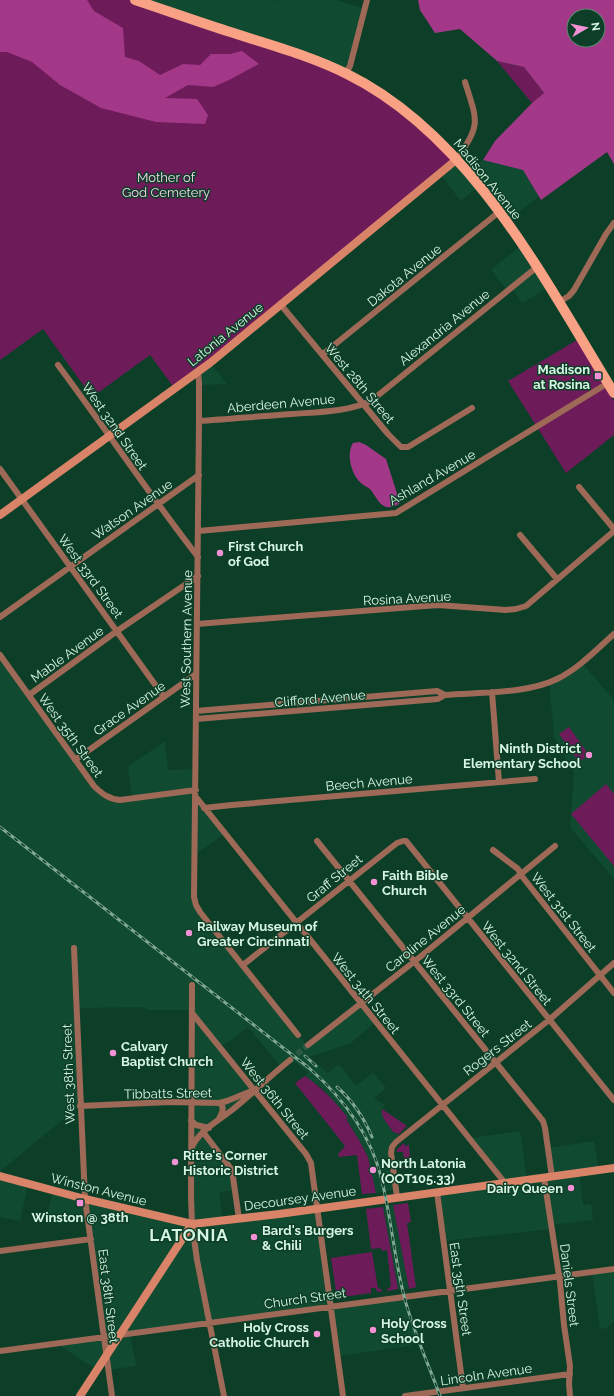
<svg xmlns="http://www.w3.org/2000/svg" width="614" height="1396" viewBox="0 0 614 1396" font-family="Raleway,sans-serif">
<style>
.built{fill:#104a31}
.green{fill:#6e1b5a}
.forest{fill:#a23887;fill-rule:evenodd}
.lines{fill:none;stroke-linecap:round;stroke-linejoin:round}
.street-tunnel{stroke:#2b5a44;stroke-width:6;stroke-dasharray:6 3;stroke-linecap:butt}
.street{stroke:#9e6957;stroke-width:6}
.secondary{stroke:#d98468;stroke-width:8}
.primary{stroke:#f9a184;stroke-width:10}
.rail-casing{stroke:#7fa792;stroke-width:3}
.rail{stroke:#0d3f28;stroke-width:1.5;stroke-dasharray:4.5;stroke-linecap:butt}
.poi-dot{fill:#f391d6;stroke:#0d3f28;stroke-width:1.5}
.labels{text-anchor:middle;stroke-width:3;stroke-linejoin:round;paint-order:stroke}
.park-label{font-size:13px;fill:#f4d8ea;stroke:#0d3f28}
.street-label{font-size:13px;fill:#d6f5e2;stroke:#0d3f28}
.poi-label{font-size:13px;font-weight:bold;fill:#d6f5e2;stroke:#0d3f28;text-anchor:start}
.district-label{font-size:17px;font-weight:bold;letter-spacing:1px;fill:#d6f5e2;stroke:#0d3f28}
</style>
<rect width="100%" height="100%" fill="#0d3f28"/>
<!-- built -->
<path class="built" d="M135,0h139l5,1v-1h58l25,8 -16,65z
M456,160l12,13 15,-13 40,10 16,26 -33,26 -27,-36 -18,15 -21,-27z
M523,244l26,43 -27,16 -10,-16 -5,3 -16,-20z
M210,363l17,21 -28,1 -1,-13z
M0,655l75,105 30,35 27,3 -4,-31 37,-26 3,29 28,-1v28l28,37 -29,21 1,50 102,130 10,10 53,-41 14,18 -24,21 -42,14 19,16 11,-9 17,22 17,-14 13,16 -12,10 11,7 -4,6 12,21 6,2 -10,12 -1,6 5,38 -17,3 -8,-36 -9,-17 -13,-21 1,-1 -24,-29 -18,-13 3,-3 -13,-11 -14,5 -33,-40 -21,16 -7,3 34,44 -51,42 29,38 3,20 -16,2 4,28 95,-12 13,98 73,-9 19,53 16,34 -4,1 -17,-42 -15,4 -66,9 -6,-50 -201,28 6,32 -29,4 -1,-12 -9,12 -41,-27 47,-6 -15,-117 -29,4v-5l-12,-3 6,-26 139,34v-214h-43l-7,-3 -58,1 -8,2 4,96 -80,65z
M581,662l33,38v179l-44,-52 4,-54 -20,-36 -4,-47 1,-8z
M520,1131l7,49 25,-3 -4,-29 46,-7 5,29 -20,3 4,32 8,-1 2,16 -42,5 1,4 -109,12 -6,-49 68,-9 -35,-45z
M0,1176l28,7 -8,38 -20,-4z
M393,1205l16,84h-11l-15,-82z
M614,1269v52l-8,7 -6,1 -8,-57z"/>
<!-- green -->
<path class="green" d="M0,0h135l66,22 163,61 92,77 -281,229 -25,-34 -58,42 -49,-68 -43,31z
M497,61l27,6 20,26 -12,10z
M577,340l37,61v34l-48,38 -58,-92z
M569,727l20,28 -10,7 -20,-28z
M606,784l8,10v72l-43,-52z
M305,1076c17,12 30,25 43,42l-2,1 13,21 9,17 8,36 -14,1 -5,-39 -18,2 -1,-3 7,-8 -50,-63z
M382,1109l25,17 -8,8 -6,-2c-4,-7 -13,-15 -11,-23z
M404,1143l1,3 4,-1 2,23 -11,1 -1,-2 6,-1 -2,-14h-6v-3z
M408,1203l3,19 -4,1 9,64 -7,2 -16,-84z
M383,1207l15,82 -11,2v-1l4,-4 -4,-36 -5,1 -1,-3 -10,1 -5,-40z
M372,1252l6,36 4,2 1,1 -6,1 -1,-4h-5v5l-28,4 -2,-5 -5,-1 -5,-33z"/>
<!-- forest -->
<path class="forest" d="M0,0h87l7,11 29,17 2,29 14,4 21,14 23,-11 17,1 11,-11h19l12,-3 17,13 -30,16 -16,7 -25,-2 -23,13 32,1 11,16 -3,9 -49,-2 -55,-14 -41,-23 -28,-23 -25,-10h-7z
M418,0h196v164l-7,-12 -66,48 -18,-30 -40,-10 12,-19 37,-38 12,-10 -20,-26 -27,-6 -37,-32 -25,4 -15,-23zM574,16h24v24h-24z
M359,442l7,3 20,14 14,44c-16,11 -21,-1 -29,-13 -3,-3 -7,-4 -10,-7 -10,-8 -15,-30 -8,-40z"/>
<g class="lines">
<!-- street-tunnel -->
<path class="street-tunnel" d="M290,1060l18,-15"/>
<!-- street -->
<path class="street" d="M346,73l4,-7 17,-66
M456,160c25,-36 22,-37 9,-78
M559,302l10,-6 5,-6 32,-56 8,-11
M281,305l107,129 13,13h7l64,-39
M323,354l176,-142
M58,365c47,63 91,129 140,192
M198,372l1,10v39l-5,476 2,8 4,7 98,123
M199,421c31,-2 62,-5 93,-7 26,-2 55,-2 79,-13l166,-134
M0,469l164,228
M579,487l35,42
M199,531l197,-18 212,-130
M520,535l37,44
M0,617l199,-142
M197,624l241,-19 68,5 10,-1 10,-3 88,-75
M0,655l94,131c8,8 15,13 26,14l76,-10
M492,692l7,90
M29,695l88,-64 81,-55
M196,711l241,-20 8,4
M196,719l242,-20 7,-4c34,-3 82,-1 112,-16 21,-10 39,-29 57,-45
M75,760l121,-86
M196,797l309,386
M204,808l28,-3 303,-26
M317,841l226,280 2,7 7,49
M493,850l25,19 3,6 93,118
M74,948l11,251 27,197
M243,965l154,-122 6,-2h3l208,259
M192,985l-1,211 1,28 5,36 27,136
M192,1013l114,141 5,9 2,15 30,218
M308,1045l112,-88 135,-111
M80,1106l90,-4 50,1 7,-2 27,-11
M219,1119c3,-6 6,-11 1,-16
M191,1120l5,5 13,3
M203,1132l29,38 7,49
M192,1147c7,-16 26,-26 40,-37 20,-16 38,-34 58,-50
M544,1178l16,104 4,43 6,41 -1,18 1,12
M437,1192l26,196
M397,1197l-6,-44 1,-6 4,-5 153,-122 65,-57
M0,1251l91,-12
M0,1351l614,-82
M405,1396l165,-22"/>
<!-- secondary -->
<path class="secondary" d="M0,515l210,-152 246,-203
M0,1176l85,23 107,25 87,-10 335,-46
M80,1396l112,-172"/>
<!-- primary -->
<path class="primary" d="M135,0c30,10 61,21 92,31 40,13 82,24 120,43 124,61 197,205 267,319"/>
<defs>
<path id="rail" d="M0,827l309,241c34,30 61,65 72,109 10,39 13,80 23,119 9,35 24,67 36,100
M305,1056l11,10
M337,1087c16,14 27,31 35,50"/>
</defs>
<!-- rail casing -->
<use href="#rail" class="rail-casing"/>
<!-- rail -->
<use href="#rail" class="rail"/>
</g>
<!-- markers -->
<g class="poi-dot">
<rect x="594" y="372" width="8" height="8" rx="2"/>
<circle cx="220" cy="553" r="4"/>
<circle cx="589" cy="755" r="4"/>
<circle cx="374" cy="882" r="4"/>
<circle cx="189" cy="933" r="4"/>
<circle cx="113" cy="1053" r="4"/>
<circle cx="175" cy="1162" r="4"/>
<circle cx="373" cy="1170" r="4"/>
<circle cx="571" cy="1188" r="4"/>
<rect x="76" y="1199" width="8" height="8" rx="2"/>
<circle cx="254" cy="1237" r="4"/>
<circle cx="373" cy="1330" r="4"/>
<circle cx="317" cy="1334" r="4"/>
</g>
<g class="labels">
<!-- park labels -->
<g class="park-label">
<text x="166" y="182">Mother of<tspan x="166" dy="15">God Cemetery</tspan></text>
</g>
<!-- street labels -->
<g class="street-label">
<text transform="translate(488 179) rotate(51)" y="5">Madison Avenue</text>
<text transform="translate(404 275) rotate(-39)" y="5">Dakota Avenue</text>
<text transform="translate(444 327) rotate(-39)" y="5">Alexandria Avenue</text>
<text transform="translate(225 334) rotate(-39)" y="5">Latonia Avenue</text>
<text transform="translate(360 383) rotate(50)" y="5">West 28th Street</text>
<text transform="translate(281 403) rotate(-5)" y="5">Aberdeen Avenue</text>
<text transform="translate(115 426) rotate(55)" y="5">West 32nd Street</text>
<text transform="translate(432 477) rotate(-30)" y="5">Ashland Avenue</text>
<text transform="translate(132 509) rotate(-35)" y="5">Watson Avenue</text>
<text transform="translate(91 576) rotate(54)" y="5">West 33rd Street</text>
<text transform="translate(407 598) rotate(-3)" y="5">Rosina Avenue</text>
<text transform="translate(186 639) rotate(-89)" y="5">West Southern Avenue</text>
<text transform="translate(67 654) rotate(-36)" y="5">Mable Avenue</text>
<text transform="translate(320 698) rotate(-5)" y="5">Clifford Avenue</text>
<text transform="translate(129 708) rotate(-35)" y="5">Grace Avenue</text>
<text transform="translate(71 735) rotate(54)" y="5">West 35th Street</text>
<text transform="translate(369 782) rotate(-5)" y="5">Beech Avenue</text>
<text transform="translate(334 878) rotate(-39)" y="5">Graff Street</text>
<text transform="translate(564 912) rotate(52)" y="5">West 31st Street</text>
<text transform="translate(425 938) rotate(-39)" y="5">Caroline Avenue</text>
<text transform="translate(517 963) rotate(51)" y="5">West 32nd Street</text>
<text transform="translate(366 993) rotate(51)" y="5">West 34th Street</text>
<text transform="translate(456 996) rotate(51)" y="5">West 33rd Street</text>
<text transform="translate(497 1047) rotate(-38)" y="5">Rogers Street</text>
<text transform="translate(68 1074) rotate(-92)" y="5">West 38th Street</text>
<text transform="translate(168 1093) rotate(-1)" y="5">Tibbatts Street</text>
<text transform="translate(275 1098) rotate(51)" y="5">West 36th Street</text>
<text transform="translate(99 1189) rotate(14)" y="5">Winston Avenue</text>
<text transform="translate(300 1198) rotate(-8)" y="5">Decoursey Avenue</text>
<text transform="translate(570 1285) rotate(83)" y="5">Daniels Street</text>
<text transform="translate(461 1289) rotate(82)" y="5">East 35th Street</text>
<text transform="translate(109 1296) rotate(83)" y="5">East 38th Street</text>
<text transform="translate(305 1298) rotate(-8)" y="5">Church Street</text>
<text transform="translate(486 1374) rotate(-8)" y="5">Lincoln Avenue</text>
</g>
<!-- poi labels -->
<g class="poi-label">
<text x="590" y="374" text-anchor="end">Madison<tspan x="590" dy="15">at Rosina</tspan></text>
<text x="228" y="551">First Church<tspan x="228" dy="15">of God</tspan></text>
<text x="581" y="753" text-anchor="end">Ninth District<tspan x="581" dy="15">Elementary School</tspan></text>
<text x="382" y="880">Faith Bible<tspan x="382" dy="15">Church</tspan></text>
<text x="197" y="931">Railway Museum of<tspan x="197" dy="15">Greater Cincinnati</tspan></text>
<text x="121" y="1051">Calvary<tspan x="121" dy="15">Baptist Church</tspan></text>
<text x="183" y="1160">Ritte's Corner<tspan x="183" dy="15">Historic District</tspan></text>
<text x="381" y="1168">North Latonia<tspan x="381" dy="15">(OOT105.33)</tspan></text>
<text x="563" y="1193" text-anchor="end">Dairy Queen</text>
<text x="80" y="1222" text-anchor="middle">Winston @ 38th</text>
<text x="262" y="1235">Bard's Burgers<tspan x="262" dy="15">&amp; Chili</tspan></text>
<text x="381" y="1328">Holy Cross<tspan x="381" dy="15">School</tspan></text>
<text x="309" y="1332" text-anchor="end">Holy Cross<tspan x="309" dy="15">Catholic Church</tspan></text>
</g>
<!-- district labels -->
<g class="district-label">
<text x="189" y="1241">LATONIA</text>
</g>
</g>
<!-- north arrow -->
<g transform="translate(586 28) rotate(81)"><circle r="19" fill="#0d3f28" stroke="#5d8872"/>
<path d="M0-3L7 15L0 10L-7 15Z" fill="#f391d6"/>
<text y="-6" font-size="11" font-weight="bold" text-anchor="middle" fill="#d6f5e2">N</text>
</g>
</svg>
